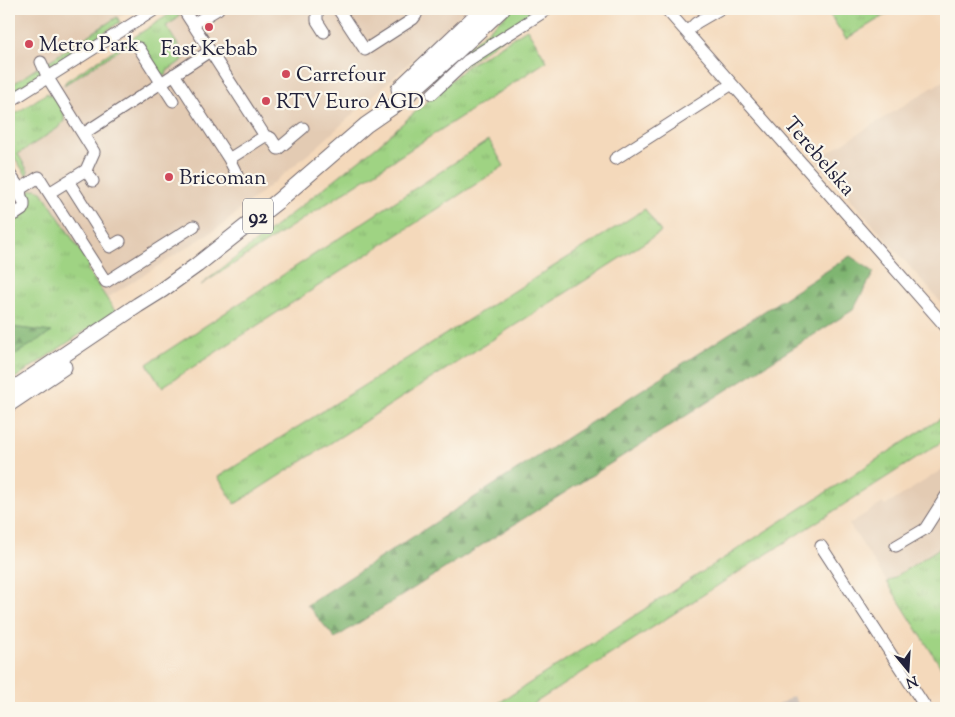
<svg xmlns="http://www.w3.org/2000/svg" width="955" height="717" viewBox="0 0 955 717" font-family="'Sorts Mill Goudy',serif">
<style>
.built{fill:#e3cbb3}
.industrial{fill:#cdc2b9}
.grass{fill:url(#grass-tufts);stroke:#607a5f}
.forest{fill:url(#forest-firs);stroke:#506c56}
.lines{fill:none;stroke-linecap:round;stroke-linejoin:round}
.minor-casing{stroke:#6c6268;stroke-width:13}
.major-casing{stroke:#6c6268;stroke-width:17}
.minor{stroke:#fff;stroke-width:11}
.major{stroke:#fff;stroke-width:15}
.poi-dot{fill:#d1495b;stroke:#fbf7ec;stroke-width:2}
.labels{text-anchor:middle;stroke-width:4.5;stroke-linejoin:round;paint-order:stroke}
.shield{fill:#fbf7ec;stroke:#636270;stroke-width:1}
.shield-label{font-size:20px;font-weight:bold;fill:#22223b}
.poi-label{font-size:21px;fill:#22223b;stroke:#fbf7ec;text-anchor:start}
.street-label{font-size:21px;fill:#22223b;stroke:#fbf7ec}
</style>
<defs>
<pattern id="grass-tufts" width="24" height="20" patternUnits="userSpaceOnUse" patternTransform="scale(1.25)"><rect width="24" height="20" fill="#9fd383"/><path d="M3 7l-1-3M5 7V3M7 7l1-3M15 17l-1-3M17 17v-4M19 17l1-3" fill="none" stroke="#89b572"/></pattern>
<pattern id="forest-firs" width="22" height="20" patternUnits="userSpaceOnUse" patternTransform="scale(1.25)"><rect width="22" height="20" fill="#7fb571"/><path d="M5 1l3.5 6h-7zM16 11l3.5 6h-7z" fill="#68935e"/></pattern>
</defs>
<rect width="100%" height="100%" fill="#fbf7ec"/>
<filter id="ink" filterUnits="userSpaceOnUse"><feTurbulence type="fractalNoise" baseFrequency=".02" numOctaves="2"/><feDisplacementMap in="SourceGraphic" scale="10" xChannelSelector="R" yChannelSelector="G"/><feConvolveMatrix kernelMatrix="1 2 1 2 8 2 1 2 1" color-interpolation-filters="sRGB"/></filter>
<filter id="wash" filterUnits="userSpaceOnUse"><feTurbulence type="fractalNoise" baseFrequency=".0096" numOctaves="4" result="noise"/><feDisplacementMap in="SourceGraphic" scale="20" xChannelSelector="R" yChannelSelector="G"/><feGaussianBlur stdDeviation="1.12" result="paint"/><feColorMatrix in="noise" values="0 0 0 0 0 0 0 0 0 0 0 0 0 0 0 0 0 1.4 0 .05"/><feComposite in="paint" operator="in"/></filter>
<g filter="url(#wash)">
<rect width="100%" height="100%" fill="#f4d9bb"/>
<!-- built -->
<path class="built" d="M18,9h113l-122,79v-73z
M180,9h286l-46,44 -102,93 -97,80 -114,72 -98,-149v-31z
M946,79v229l-130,-148z
M946,467v77l-59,38 -38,-58 34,-21 2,3z"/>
<!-- industrial -->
<path class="industrial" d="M793,696l8,12h-28z"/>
<!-- grass -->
<path class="grass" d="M513,9h30l-104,75 -6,-7z
M826,9h69l-49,30z
M176,10l3,4 -2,5 -11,7 19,30 -2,4 -16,11 -1,5 -4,-1 -22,-34 -5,-1 -71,45 2,-4z
M117,17l3,5 -65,42 -4,1 -3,-2 1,-2z
M527,29l20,32 -346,224 176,-139 89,-79z
M37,68h3l1,3 -2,4 -30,19v-7z
M47,93l9,6 8,15v7l-6,7 -40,26 10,17 -1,3 -1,1 -17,-26v-31z
M489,140l15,26 -342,221 -15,-23z
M32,189h4l6,3 48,74 -3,3 28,42 -106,71v-152l3,-2 -1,-4 1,-3 16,-11 2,-6 -4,-10v-1z
M645,209l16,23 -426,272 -17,-27z
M946,415v24l-419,269h-36z
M946,544v131l-59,-93z"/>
<!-- forest -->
<path class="forest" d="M850,256l24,16 -21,38 -518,328 -28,-33z
M9,324l2,3 41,5 -43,26z"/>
</g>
<g filter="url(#ink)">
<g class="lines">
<defs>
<path id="minor" d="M183,9l82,127 6,2 7,11 25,-21
M317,9v12l7,11
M338,9l27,41 48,-31 3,-4 2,-6
M666,9l280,318
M193,24l25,-15
M687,32l9,-9 24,-14
M139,48l34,53
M174,74l55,85 8,16
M432,94l35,-33 81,-52
M9,102l147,-93
M83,134l127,-83
M229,159l36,-23
M615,159l117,-75
M86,170l7,11
M9,173l11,16 1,8 3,5v4l-2,4 -6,4 -7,-11
M68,181l42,66 10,-6
M20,189l19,-12 10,16 37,-23 8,-18 -46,-74 -7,-16
M49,193l57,89 88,-56
M821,546l105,162
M896,546l29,-17 21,-33"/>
<path id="major" d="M399,89l84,-80
M9,392l129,-87 24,-15 35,-25 81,-64 88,-76 29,-20 24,-20 34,-30 49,-46
M9,404l55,-37"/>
</defs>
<!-- minor casing -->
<use href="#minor" class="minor-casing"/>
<!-- major casing -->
<use href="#major" class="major-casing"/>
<!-- minor -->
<use href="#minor" class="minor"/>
<!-- major -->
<use href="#major" class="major"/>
</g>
</g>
<!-- markers -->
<g class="poi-dot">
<circle cx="209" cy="27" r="5"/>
<circle cx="29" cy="44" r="5"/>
<circle cx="286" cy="74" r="5"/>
<circle cx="266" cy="101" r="5"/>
<circle cx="169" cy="177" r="5"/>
</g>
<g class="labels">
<!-- shield labels -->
<rect class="shield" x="243" y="198.5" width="30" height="35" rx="4"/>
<g class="shield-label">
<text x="258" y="223">92</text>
</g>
<!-- poi labels -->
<g class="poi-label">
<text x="39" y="51">Metro Park</text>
<text x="209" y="55" text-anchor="middle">Fast Kebab</text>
<text x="296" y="81">Carrefour</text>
<text x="276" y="108">RTV Euro AGD</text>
<text x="179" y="184">Bricoman</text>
</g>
<!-- street labels -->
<g class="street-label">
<text transform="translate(820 156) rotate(49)" y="7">Terebelska</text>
</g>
</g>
<!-- margin -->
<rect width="955" height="717" fill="none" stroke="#fbf7ec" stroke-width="30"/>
<!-- north arrow -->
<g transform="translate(908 670) rotate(162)" stroke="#fbf7ec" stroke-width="4" paint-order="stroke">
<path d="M0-4L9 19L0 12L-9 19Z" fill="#22223b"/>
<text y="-8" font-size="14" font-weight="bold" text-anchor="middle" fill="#22223b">N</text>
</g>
</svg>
